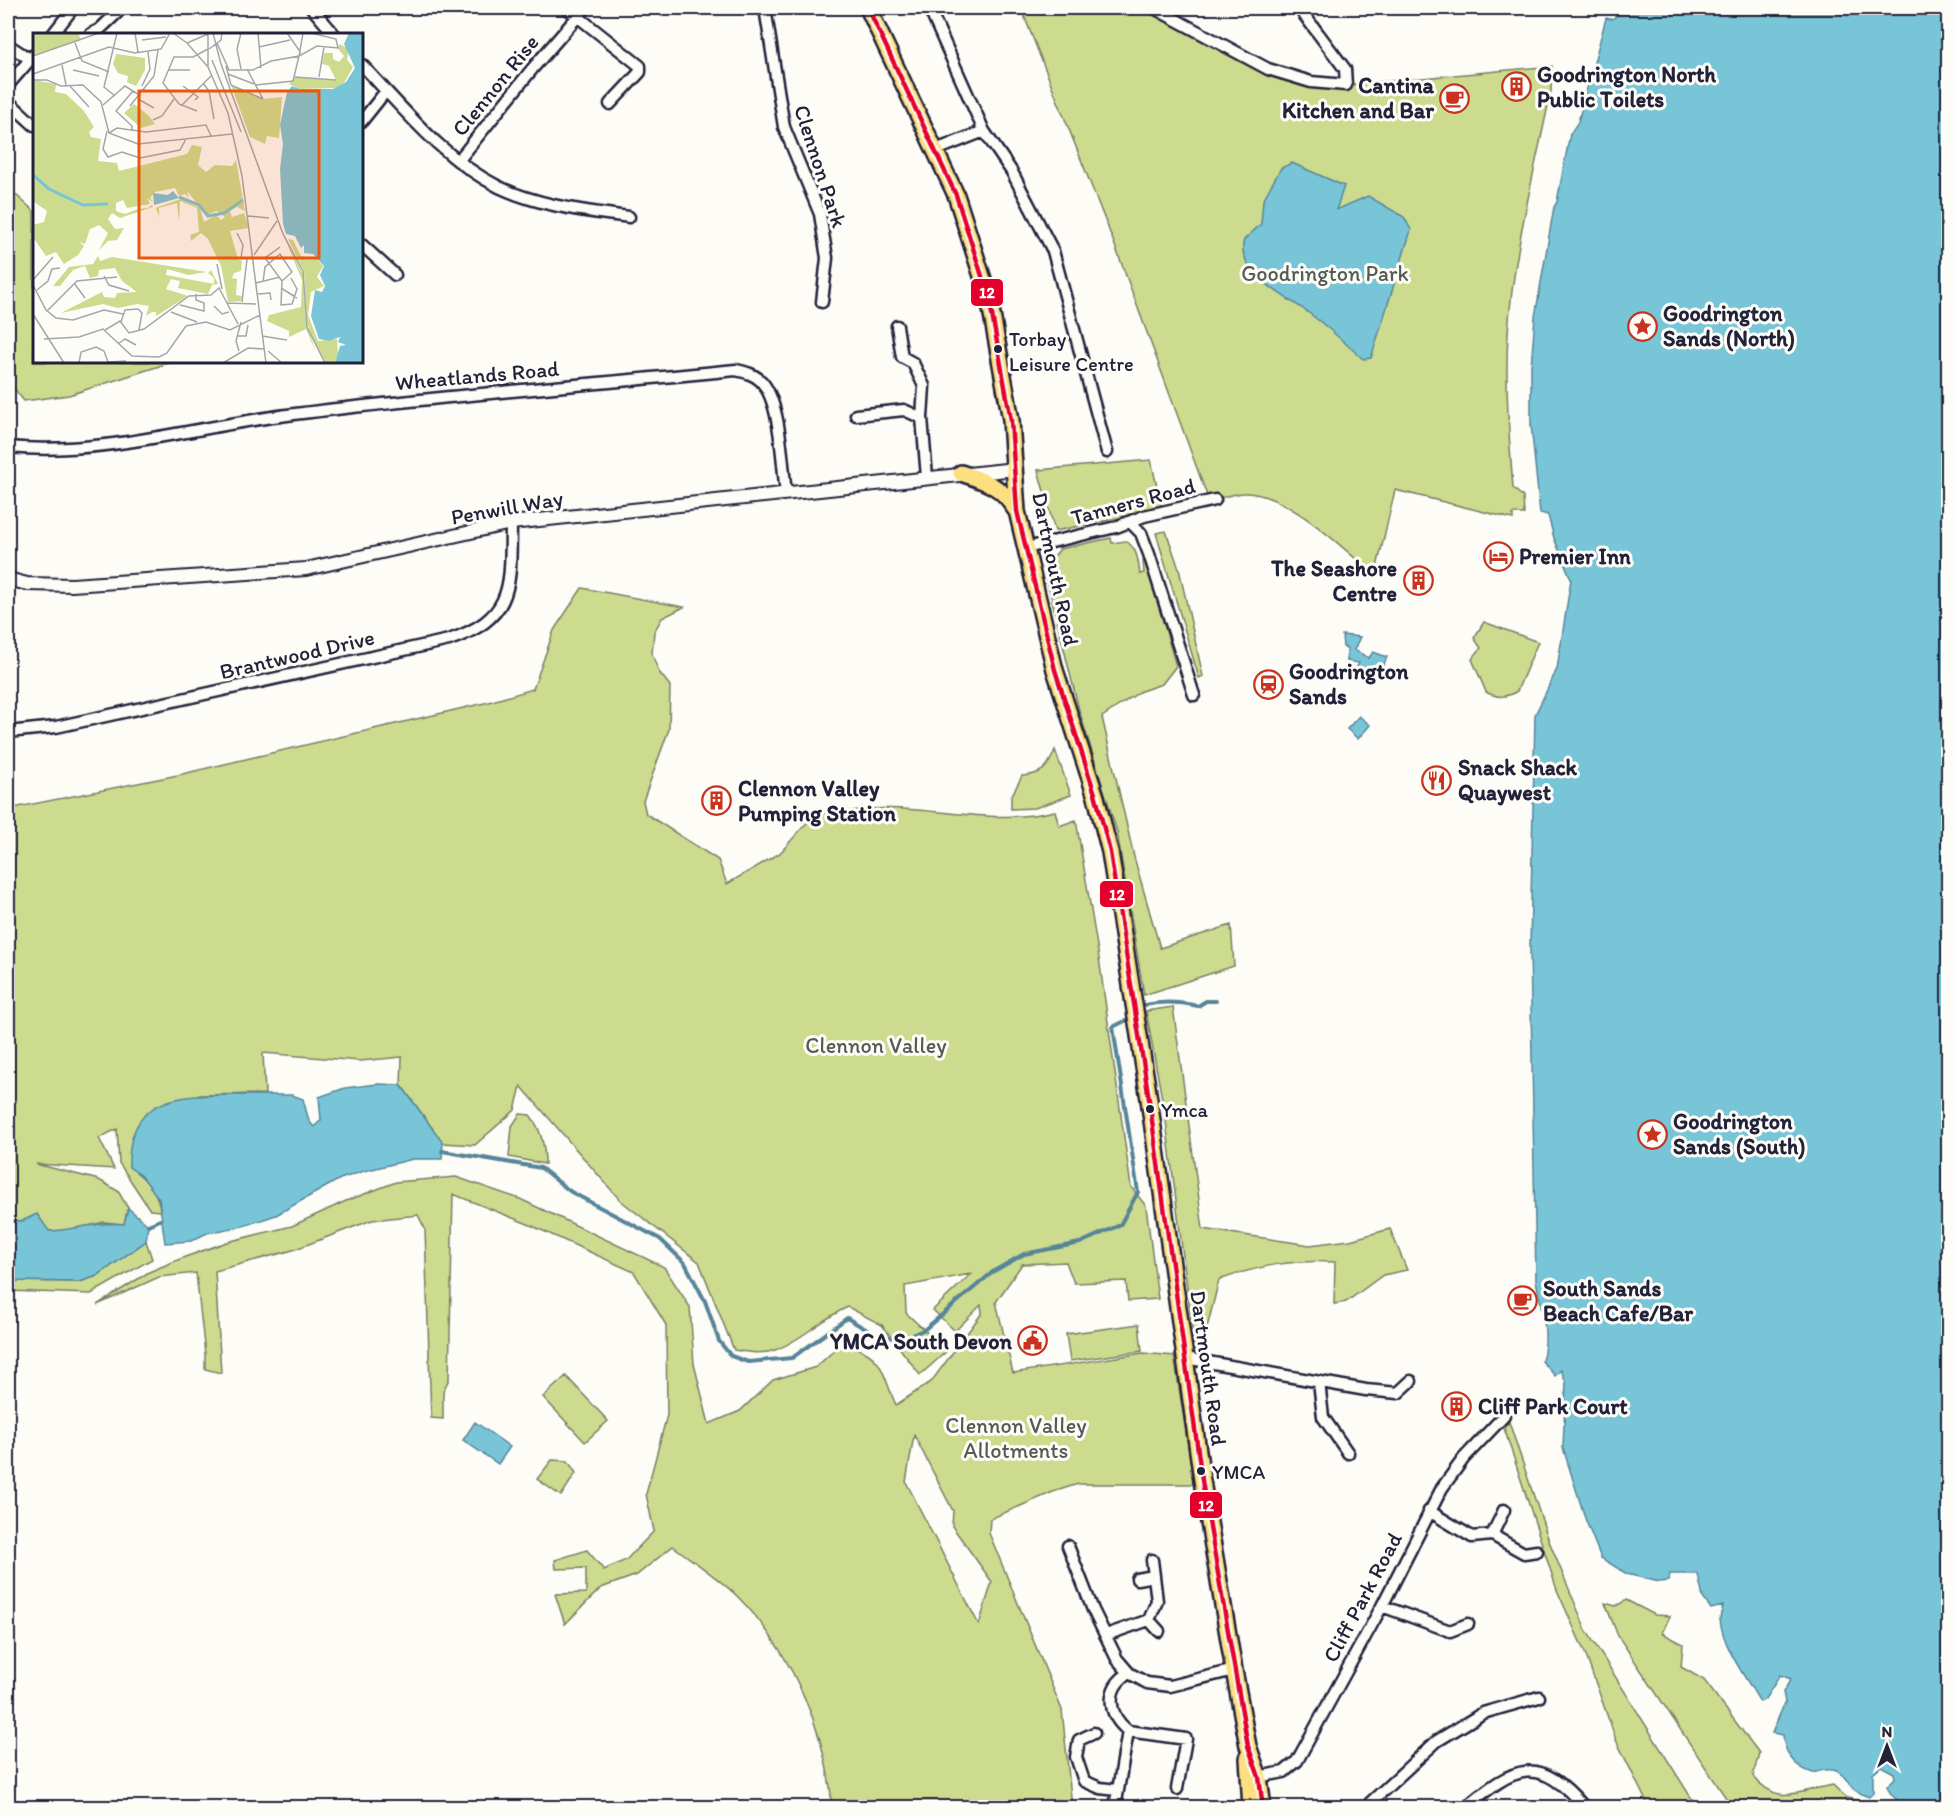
<svg xmlns="http://www.w3.org/2000/svg" width="1956" height="1815" viewBox="0 0 1956 1815" font-family="Itim,sans-serif">
<style>
.green{fill:#ccdb8e;stroke:#777e64;stroke-width:1.5;fill-rule:evenodd}
.water{fill:#79c5d8;stroke:#568499;stroke-width:1.5}
.lines{fill:none;stroke-linecap:round;stroke-linejoin:round}
.stream{stroke:#568499;stroke-width:4}
.minor-casing{stroke:#22223b;stroke-width:15}
.tertiary-casing{stroke:#22223b;stroke-width:16}
.primary-casing{stroke:#22223b;stroke-width:20}
.minor{stroke:#fdfcf7;stroke-width:10}
.tertiary{stroke:#fdfcf7;stroke-width:12}
.primary{stroke:#fce080;stroke-width:15}
.bus-1-casing{stroke:#fdfcf7;stroke-width:9}
.bus-1{stroke:#e4002b;stroke-width:4.5}
.bus-dot{fill:#22223b;stroke:#fdfcf7;stroke-width:2}
.labels{text-anchor:middle;stroke-width:6;stroke-linejoin:round;paint-order:stroke}
.bus-label{font-size:20px;fill:#22223b;stroke:#fdfcf7;text-anchor:start}
.poi-label{font-size:22px;font-weight:bold;fill:#22223b;stroke:#fdfcf7;text-anchor:start}
.street-label{font-size:22px;fill:#22223b;stroke:#fdfcf7}
.park-label{font-size:22px;fill:#555a54;stroke:#fdfcf7}
.inset-river{fill:none;stroke:#79c5d8;stroke-width:3}
.inset-road{fill:none;stroke:#a5a5ac;stroke-width:1.5}
.view{fill:#e8590c;fill-opacity:0.15;stroke:#e8590c;stroke-width:3}
.inset-edge{fill:none;stroke:#22223b;stroke-width:3}
.line-badge{stroke:#fdfcf7;stroke-width:2}
.badge-label{font-size:16px;text-anchor:middle;font-weight:bold;fill:#fff}
</style>
<rect width="100%" height="100%" fill="#fdfcf7"/>
<filter id="ink" filterUnits="userSpaceOnUse"><feTurbulence type="fractalNoise" baseFrequency=".0167" numOctaves="2"/><feDisplacementMap in="SourceGraphic" scale="12" xChannelSelector="R" yChannelSelector="G"/><feConvolveMatrix kernelMatrix="1 2 1 2 8 2 1 2 1" color-interpolation-filters="sRGB"/></filter>
<g filter="url(#ink)">
<!-- green -->
<path class="green" d="M1021,8h133l114,61 78,16 206,-19 -1,25c-16,79 -38,161 -43,242 -3,52 1,103 5,155l10,9 1,17h-11v5l-118,-29 -20,86c-31,-27 -87,-83 -130,-83 -12,0 -25,6 -36,8l-95,-258z
M8,188l26,23v151h138l-103,33 -45,6 -16,-20z
M1151,460l11,49 -107,22 -17,-61z
M1166,531l13,38 24,107 -4,2 -43,-145z
M1111,538l1,5 14,-2c12,8 12,20 14,33l4,-1 -1,-12 3,2 30,103 -14,18 -21,7 -39,26 32,140 26,91 71,-23 3,41 -90,29 -27,-163 -38,-122 -35,-142 16,-19z
M582,588l102,19 -22,11 -8,14 -2,22 7,18 11,14 -1,43 -26,72 3,13 72,46 9,24 53,-31 30,-34 20,-10 5,5c74,-18 146,15 220,-3l4,15 17,-6 23,138 32,229 15,19 12,93 -30,2 -2,-20 -52,2 -8,-21 -44,2 -26,38 17,71 130,-20 31,3 20,128h-116l-25,8 -63,27 -1,14 73,177 10,97h-240c-5,-74 -41,-157 -94,-210 -19,-19 -44,-35 -65,-51l-36,29 -36,13 -36,36 -10,-30 31,-1v-25l-30,1 -1,-9 32,-10 17,20 22,-10 28,-29 -8,-37 21,-79 -1,-90 -32,-53 -106,-48 -75,-30 -4,185 -6,12v28l-12,-1 -6,-189 -7,-14 -46,5 -79,30 -78,21 6,102 -16,-4v-15l-9,-81 -37,4 -62,28 52,-33 36,-15 42,-15 65,-16 54,-25 50,-19 60,-5 64,22 144,68 26,40 4,57 15,60 31,-13 33,-31 43,-13 26,-24c44,12 38,27 54,62l35,-23 51,-69 -1,-8 -26,26 -22,-21 38,-36 -66,12 1,27 41,38 -27,24 -38,-50 -34,-18c-26,11 -47,34 -73,43 -13,5 -28,2 -41,0l-35,-88 -79,-62 -99,-114 -6,24 -40,35 -32,-2 -42,-58 1,-28 -42,4 -97,-8 2,41 -66,1 -70,71c15,12 30,25 31,45l-10,-1 -31,-47 -2,-34 -18,9 15,31 -78,-5 63,16 19,11 10,17 -4,16 -20,-2 -32,8 -23,1 -27,-10 -14,-1v-411l170,-34 311,-73 44,-13 21,-59zM914,1435l39,76 -1,15 40,56 -13,43 -73,-143z
M1484,622l54,20 -21,49c-11,7 -20,7 -31,1l-14,-33 9,-11 -7,-10z
M1055,750l16,45 -36,13 -24,1v-12l11,-21c20,-1 26,-8 33,-26z
M1173,1007l30,222 107,16 40,-5 40,-11 17,41 -24,5 -37,27 -12,2 1,-42c-45,-2 -74,3 -116,18l-12,48v23h-12l-29,-230 -20,-110z
M520,1114l10,1c11,14 15,32 15,49l-36,-7 3,-31z
M146,1241l6,18 -61,35 -83,-3 1,-10 71,1 17,-6z
M1139,1324l3,27 -72,10 -4,-27z
M566,1376l42,45 -23,21 -42,-45z
M1509,1422l40,119 37,89 111,177h-48l-33,-67 -31,-87 -28,-63 -53,-162z
M552,1460l16,1 8,12 -15,23 -24,-17z
M1626,1600l29,15 15,1 -8,17 21,11 -2,23 23,13 55,73 -6,23c26,32 46,14 80,9l12,12 39,10h-152l-114,-171 -13,-33 11,3z"/>
<!-- water -->
<path class="water" d="M1626,8h322v1799l-14,-4 -5,4c-17,1 -36,-3 -42,-21l8,-8 -1,-5 -13,-7 -8,7v20l-4,4c-29,-9 -19,-37 -56,-24 -19,-6 -29,-20 -30,-38l-11,-2 13,-31 -2,-10 8,-13 -11,-4 -15,24 -5,3c-13,-23 -37,-54 -40,-82 0,-4 2,-9 3,-14l-12,3 -8,-11 -5,-24h-28l-2,7 -9,1 -32,-8 -26,-16 -15,-37 -23,-73 3,-66 -5,-12 -6,6 -13,-15c8,-28 -1,-53 -6,-81l-6,-333 5,-232 22,-46 14,-90 -17,-41 -6,-23 -8,-2 -9,-89v-57l4,-50 19,-110 3,-5 13,-68 8,-12 28,-104 6,1z
M1292,163l52,23 -8,24 32,-14 36,21 7,13 -40,128 -8,1c-18,-16 -37,-34 -57,-48 -16,-12 -72,-39 -62,-71l17,-16 2,-24 18,-32z
M1342,635l18,2 -6,13 15,8 4,-6 14,5 -8,19 -15,-3 -5,4 -4,-6 4,-8 -12,-2v-13l-4,-1z
M1359,716l11,9 -12,14 -11,-10z
M378,1084l23,1 42,58 -1,16h-29l-49,12 -24,8 -64,36 -33,11 -36,7 -16,8 -26,2 -6,-44 -17,-23 -13,-9c-2,-67 44,-72 98,-72 22,0 44,0 65,0l11,4 6,22 5,6 7,-7 -2,-23 26,-9z
M128,1208l20,17 -2,16 -49,35 -17,6 -72,-1v-61l14,1 15,-7 12,17c26,-1 49,-10 75,-7z
M475,1422l35,25 -12,17 -35,-24z"/>
<g class="lines">
<!-- stream -->
<path class="stream" d="M1145,1005c18,-4 35,-3 53,1l8,-5h10
M442,1151l99,17 30,24 89,47 25,24 20,38 14,40 12,15 17,6 44,-4 55,-40 32,19 26,1 20,-9 69,-58 30,-17 56,-11 40,-18 18,-33 -25,-165 14,-7
M148,1225l12,-5"/>
<defs>
<path id="minor" d="M312,8l22,26
M567,8l73,58v6l-30,32
M765,8l19,119 36,87 7,44 -5,44
M929,8l55,123 28,41 41,79 54,201
M1154,8l114,61 43,13 35,3 -1,-16 -46,-61
M53,34l20,-26
M91,34l8,-4 20,-19
M8,45l22,14
M362,65c42,44 81,94 137,122 40,19 86,24 130,30
M8,85l26,-30
M8,101l26,24
M362,121l24,-30
M936,150l48,-19
M458,161l75,-93 52,-60
M362,245l33,30
M897,326l5,31 11,6 11,23 -2,32 5,59
M856,415l48,-5 18,8
M8,447c94,9 186,-20 279,-32 149,-19 299,-30 449,-45 9,2 18,4 25,11 20,21 21,83 25,112
M1131,523l10,10 8,21 45,141
M1026,548l90,-21 28,-11 71,-16
M8,732l48,-5 393,-87c67,-23 61,-56 62,-117
M1185,1358l181,32 32,3 13,-12
M1319,1382l4,35 25,36
M1429,1511l43,26 20,-2 32,18 13,-2
M1492,1535l12,-25
M1068,1546l25,64 24,49 12,14 18,10 23,3 64,-16
M1152,1560l2,16
M1137,1579l17,-3 3,25 -8,19
M1382,1606l68,25 18,-7
M1106,1635l43,-15 10,11
M1128,1731l58,8 -9,50
M1094,1733l-15,7 -3,17 8,24 16,7 17,2
M1253,1778l31,-6 13,-11 85,-155 60,-118 22,-30 40,-42
M1115,1808l13,-77c-21,-17 -23,-43 1,-58
M1370,1808v-5l67,-62 46,-28 56,-16
M1465,1808c50,-43 74,-54 120,0"/>
<path id="tertiary" d="M8,579l19,5 45,1 234,-16 205,-46 504,-54"/>
<path id="primary" d="M868,8l88,187 33,103 22,122 6,91 38,159 41,127 14,55 39,247 54,388 31,183 14,76 11,31 4,31
M961,473c23,8 42,13 54,36
M1248,1758l3,50"/>
</defs>
<!-- minor casing -->
<use href="#minor" class="minor-casing"/>
<!-- tertiary casing -->
<use href="#tertiary" class="tertiary-casing"/>
<!-- primary casing -->
<use href="#primary" class="primary-casing"/>
<!-- minor -->
<use href="#minor" class="minor"/>
<!-- tertiary -->
<use href="#tertiary" class="tertiary"/>
<!-- primary -->
<use href="#primary" class="primary"/>
<defs>
<path id="bus-1" d="M868,8l88,187 33,103 22,122 6,91 38,159 41,127 14,55 39,247 54,388 45,259 11,31 4,31"/>
</defs>
<!-- bus-1 casing -->
<use href="#bus-1" class="bus-1-casing"/>
<!-- bus-1 -->
<use href="#bus-1" class="bus-1"/>
</g>
</g>
<!-- icons -->
<defs>
<symbol id="building-ring" viewBox="-11 -11 22 22"><circle r="9.5" fill="#fdfcf7" stroke="#c8321e" stroke-width="1.5"/><path d="M-4-6H4V6H1V3H-1V6H-4ZM-2.5-4.3h1.7v1.8h-1.7ZM.8-4.3h1.7v1.8H.8ZM-2.5-1h1.7V.8h-1.7ZM.8-1h1.7V.8H.8Z" fill="#c8321e"/></symbol>
<symbol id="cafe-ring" viewBox="-11 -11 22 22"><circle r="9.5" fill="#fdfcf7" stroke="#c8321e" stroke-width="1.5"/><path d="M-5.5-4.5H6V0H3Q3 3.5 0 3.5H-2.5Q-5.5 3.5-5.5 0ZM3-3.2v2h1.7v-2ZM-6 4.5H4V6H-6Z" fill="#c8321e"/></symbol>
<symbol id="sight-ring" viewBox="-11 -11 22 22"><circle r="9.5" fill="#fdfcf7" stroke="#c8321e" stroke-width="1.5"/><path d="M0-6L1.8-2.2L6-1.7L2.9 1.2L3.7 5.4L0 3.3L-3.7 5.4L-2.9 1.2L-6-1.7L-1.8-2.2Z" fill="#c8321e"/></symbol>
<symbol id="hotel-ring" viewBox="-11 -11 22 22"><circle r="9.5" fill="#fdfcf7" stroke="#c8321e" stroke-width="1.5"/><path d="M-6-4.5h1.5V1H6V5H4.5V3h-9V5H-6ZM-4 0a1.8 1.8 0 1 1 3.6 0ZM.5 0V-2.5h3Q6-2.5 6 0Z" fill="#c8321e"/></symbol>
<symbol id="station-ring" viewBox="-11 -11 22 22"><circle r="9.5" fill="#fdfcf7" stroke="#c8321e" stroke-width="1.5"/><path d="M-3-6H3Q5-6 5-4V2Q5 4 3 4L4.5 6H3L1.5 4h-3L-3 6H-4.5L-3 4Q-5 4-5 2V-4Q-5-6-3-6ZM-3.5-4v3h7v-3ZM-3.5 1v1.5H-2V1ZM2 1v1.5H3.5V1Z" fill="#c8321e"/></symbol>
<symbol id="restaurant-ring" viewBox="-11 -11 22 22"><circle r="9.5" fill="#fdfcf7" stroke="#c8321e" stroke-width="1.5"/><path d="M-5-6h1v4h1v-4h1v4h1v-4h1v5L-1.5 .5V6h-2V.5L-5-1ZM5-6V6H3V1.5H1.5Q1.5-4 5-6Z" fill="#c8321e"/></symbol>
<symbol id="civic-ring" viewBox="-11 -11 22 22"><circle r="9.5" fill="#fdfcf7" stroke="#c8321e" stroke-width="1.5"/><path d="M-.6-6.5H3V-4.5H.6V-3L4-1V1h2V6H-6V1h2V-1L-.6-3ZM-1.2 2.5V6h2.4V2.5Z" fill="#c8321e"/></symbol>
</defs>
<g fill-rule="evenodd">
<use href="#building-ring" x="1500" y="70" width="33" height="33"/>
<use href="#cafe-ring" x="1438" y="82" width="33" height="33"/>
<use href="#sight-ring" x="1626" y="310" width="33" height="33"/>
<use href="#hotel-ring" x="1482" y="540" width="33" height="33"/>
<use href="#building-ring" x="1402" y="564" width="33" height="33"/>
<use href="#station-ring" x="1252" y="668" width="33" height="33"/>
<use href="#restaurant-ring" x="1420" y="764" width="33" height="33"/>
<use href="#building-ring" x="700" y="784" width="33" height="33"/>
<use href="#sight-ring" x="1636" y="1118" width="33" height="33"/>
<use href="#cafe-ring" x="1506" y="1284" width="33" height="33"/>
<use href="#civic-ring" x="1016" y="1324" width="33" height="33"/>
<use href="#building-ring" x="1440" y="1390" width="33" height="33"/>
</g>
<!-- markers -->
<g class="bus-dot">
<circle cx="998" cy="349" r="5"/>
<circle cx="1150" cy="1109" r="5"/>
<circle cx="1201" cy="1471" r="5"/>
</g>
<g class="labels">
<!-- bus labels -->
<g class="bus-label">
<text x="1009" y="346">Torbay<tspan x="1009" dy="25">Leisure Centre</tspan></text>
<text x="1161" y="1117">Ymca</text>
<text x="1212" y="1479">YMCA</text>
</g>
<!-- poi labels -->
<g class="poi-label">
<text x="1537" y="82">Goodrington North<tspan x="1537" dy="25">Public Toilets</tspan></text>
<text x="1434" y="93" text-anchor="end">Cantina<tspan x="1434" dy="25">Kitchen and Bar</tspan></text>
<text x="1663" y="321">Goodrington<tspan x="1663" dy="25">Sands (North)</tspan></text>
<text x="1519" y="564">Premier Inn</text>
<text x="1397" y="576" text-anchor="end">The Seashore<tspan x="1397" dy="25">Centre</tspan></text>
<text x="1289" y="679">Goodrington<tspan x="1289" dy="25">Sands</tspan></text>
<text x="1458" y="775">Snack Shack<tspan x="1458" dy="25">Quaywest</tspan></text>
<text x="738" y="796">Clennon Valley<tspan x="738" dy="25">Pumping Station</tspan></text>
<text x="1673" y="1129">Goodrington<tspan x="1673" dy="25">Sands (South)</tspan></text>
<text x="1543" y="1296">South Sands<tspan x="1543" dy="25">Beach Cafe/Bar</tspan></text>
<text x="1012" y="1349" text-anchor="end">YMCA South Devon</text>
<text x="1478" y="1414">Cliff Park Court</text>
</g>
<!-- street labels -->
<g class="street-label">
<text transform="translate(495 85) rotate(-51)" y="8">Clennon Rise</text>
<text transform="translate(821 166) rotate(72)" y="8">Clennon Park</text>
<text transform="translate(477 375) rotate(-5)" y="8">Wheatlands Road</text>
<text transform="translate(1133 501) rotate(-15)" y="8">Tanners Road</text>
<text transform="translate(507 507) rotate(-10)" y="8">Penwill Way</text>
<text transform="translate(1056 569) rotate(78)" y="8">Dartmouth Road</text>
<text transform="translate(297 654) rotate(-13)" y="8">Brantwood Drive</text>
<text transform="translate(1209 1368) rotate(82)" y="8">Dartmouth Road</text>
<text transform="translate(1362 1597) rotate(-62)" y="8">Cliff Park Road</text>
</g>
<!-- park labels -->
<g class="park-label">
<text x="1325" y="281">Goodrington Park</text>
<text x="876" y="1053">Clennon Valley</text>
<text x="1016" y="1433">Clennon Valley<tspan x="1016" dy="25">Allotments</tspan></text>
</g>
</g>
<!-- overview -->
<g transform="translate(33 33)">
<rect width="330" height="330" fill="#fdfcf7"/>
<path d="M0,0h45l3,7 -48,15zM306,11l10,5 -2,11 6,7 -9,16 -8,5 -36,1 -11,-5 6,-7 41,3 -7,-14 -7,-2 2,-11h9v6l6,3 5,-6 -6,-7zM83,21l29,4v12l-9,16 -9,-4 1,-6 -10,-3 -5,-9zM0,47l23,4 -1,8 11,2 18,17 10,16 -5,5 2,5 10,2 -3,22 19,2 2,8 68,-17 5,-9 10,2 -4,18 8,7 9,-7 17,1 4,-6 9,51 -8,-4 -7,4 2,6 12,-4 5,15 -19,3 8,28 4,2 -1,10 -7,2 -2,5 5,1 -1,16 6,1 -1,5 -13,1 -7,-36 -13,-27 -7,-6 -10,8 -1,-6 9,-3 -2,-24 -17,-7 -1,21 -2,-19 -18,5v9l-3,-9 -9,3 34,-12 19,9 4,14 12,-7 5,5 4,-3 -8,-6 -11,4 -19,-24 2,7 -4,-4 -6,2 -4,-8 -20,4 -5,6 3,4 -6,-4 3,6 -23,4 -4,-8 -7,3v8l9,3 13,-5 10,-1 4,-3 1,2 -33,11 -8,-5 -4,6 7,10 9,-1 -7,12 -9,1 -9,9 9,-17 -9,-8 -9,4 -5,15 -6,-2 5,4 -6,9 -14,9 -8,-12 -10,4 -13,-19v-12l11,-3 3,-11 -14,-10zM198,52l32,14 19,-2 -3,41 -12,-2 -2,8 -15,-7zM101,71l14,11 7,9 -14,4 -17,-15zM245,189l25,52 3,47 9,29 -9,-21 -17,8v-6l-22,-10 2,-6 32,-8 1,-27zM255,206l5,1 8,16 16,3 6,7 -6,11 7,9 -13,6 -3,23 10,26 19,-2 1,17 -4,7h-8l-15,-27 -4,-15 -3,-50zM65,223l2,5 12,-4 95,15 -19,3 -21,-6 -1,6 48,9v-6l-6,-5 3,-3 7,14 -6,1 -4,9 -30,-6 2,-7 -9,-2 -5,10 22,7 -32,20v-4h-4l-6,4 3,-10 -12,-2 -19,4 -15,-4 -42,9 41,-21 2,5 11,1 2,-5 20,-1 -15,-11 -7,-13 -16,2 -1,6 -8,2 -5,-12 -12,4 -13,16h-7l16,-19 24,-3z" fill="#ccdb8e"/>
<path d="M316,0h14v330h-28l5,-17 6,-1 -8,-3 2,-5 -11,4 -10,-2 -8,-23 4,-26 7,2 3,-6 -5,-11 4,-9 -11,-12 -9,-1v-8l-3,3 -6,-12 -9,-2 -3,-10 -3,-55 3,-25 -3,-19 7,-33 5,-6 8,3h33l13,-7 9,-14 -11,-24zM140,158l6,7 -25,7 -1,-12 15,2z" fill="#79c5d8"/>
<path class="inset-river" d="M0,142l16,14 34,16 25,-1M146,164l20,8 9,11 16,-3 19,-13"/>
<path class="inset-road" d="M102,0l3,19M140,0l14,10 21,24M175,0v34l20,46 14,63 24,187M180,0l8,31 62,170 20,37 4,56 18,36M208,0l-4,16 4,20M225,0l3,35M254,0l14,20M109,7l24,-3M42,10l7,18 27,11M154,10l21,-9M184,10l12,27h24l18,-9 28,-5 4,-23M226,14l31,-7M176,16l12,-9 1,-7M0,23l66,-23M179,27l29,72M29,32l4,20M193,33l5,19 32,14M214,36l16,30M40,37l26,6M135,37h22M0,41l76,-27 26,6 26,-4 9,-16M195,41l26,10M262,44l41,3M286,44l5,-30M0,47h14l14,6 22,-1 18,17 8,31 29,11 94,-10M170,50l6,8 5,28M36,52l20,22M223,52l37,-4 6,-25 18,-10 21,2 -2,-9 -25,-6M109,53l8,-17 -2,-17M150,53l15,11 -3,3M82,63l-11,-9 13,-54M105,66l16,9M70,72l22,-19 16,10M97,73l24,-30 4,-26M148,73l30,-30M164,78l-18,-7 -16,-21 11,-26h19l15,-8M120,87l9,-4 12,-17M74,98l-4,18 5,8 14,-5 18,6 40,-8 6,-11M99,98v-5l-16,-15 17,-20M76,100l8,-5 29,4 60,-7 5,11M215,183l21,2M204,200l6,12 -2,13M247,214l-15,11 17,23M221,222l23,-34M184,231l5,25M71,243l5,9 20,6M0,247l20,-23M249,248l-1,24 11,-1 5,-15 -6,-11M230,249l2,-15 15,-13 12,18 -10,9M41,250l11,15M223,250l24,-6M0,252l13,25 10,8 17,2 31,-10 19,4M248,255l16,10M4,257l11,-9 4,-12 8,-1M225,261l12,-1 1,7M209,269l5,-43M194,270l29,1M147,272l24,6v-8l-8,-3v-6M181,273l8,8 7,-2M14,278l30,-30 40,-4M138,279l26,10M0,281l31,49M88,289l4,-12 13,-1 4,4 -3,17M72,297l15,-9 9,12 15,-4 45,-33 22,-1 8,-7 19,36M205,303h8l2,-11M229,303l25,4M11,306l35,-2 24,-8 29,27 27,1 8,-4 19,-27 20,-4 24,8 30,-15M85,311l7,-5 11,6M206,318l-3,-10 5,-19M235,318l14,12M46,330l2,-11 15,-5 8,4 4,11 18,-1M190,330l25,-15 16,1"/>
<path class="view" d="M106,58h180v167h-180z"/>
<rect width="330" height="330" class="inset-edge"/>
</g>
<g class="line-badge">
<rect x="970" y="278" width="34" height="29" rx="6" fill="#e4002b"/>
<rect x="1099" y="880" width="35" height="28" rx="6" fill="#e4002b"/>
<rect x="1189" y="1491" width="34" height="28" rx="6" fill="#e4002b"/>
</g>
<g class="badge-label">
<text x="987" y="298">12</text>
<text x="1117" y="900">12</text>
<text x="1206" y="1511">12</text>
</g>
<!-- margin -->
<rect width="1956" height="1815" fill="none" stroke="#fdfcf7" stroke-width="30"/>
<rect x="15" y="15" width="1926" height="1785" fill="none" stroke="#22223b" stroke-width="2" filter="url(#ink)"/>
<!-- north arrow -->
<g transform="translate(1887 1746)" stroke="#fdfcf7" stroke-width="4.5" paint-order="stroke">
<path d="M0-4.5L10 22L0 15L-10 22Z" fill="#22223b"/>
<text y="-9" font-size="16" font-weight="bold" text-anchor="middle" fill="#22223b">N</text>
</g>
</svg>
